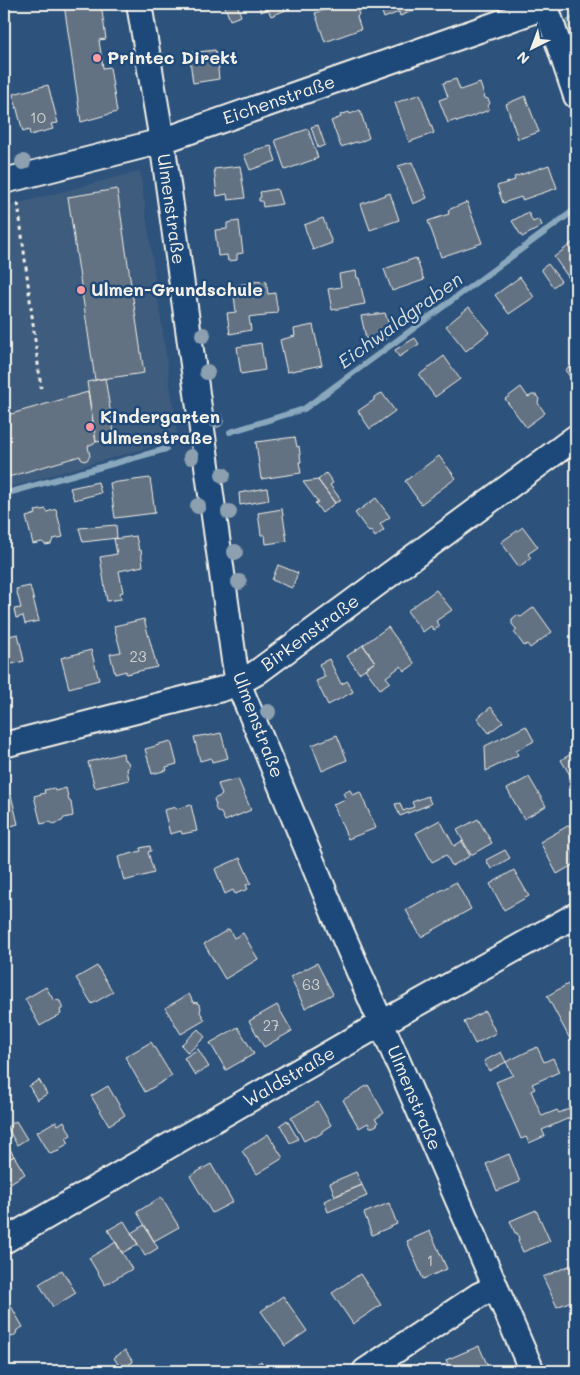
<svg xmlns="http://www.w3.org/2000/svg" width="580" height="1375" viewBox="0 0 580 1375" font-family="Mali,sans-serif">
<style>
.built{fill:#3e5c7e}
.green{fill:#4f7e88;stroke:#a2b8b8}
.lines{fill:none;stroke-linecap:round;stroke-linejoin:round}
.stream{stroke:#8aa8bd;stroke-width:6}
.building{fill:#647283;stroke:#f4f1e8}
.minor-casing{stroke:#f4f1e8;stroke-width:28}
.path{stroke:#f4f1e8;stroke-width:3;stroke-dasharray:4 4;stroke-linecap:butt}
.minor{stroke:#1f4a7a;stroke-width:24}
.tree{fill:#8da0b0}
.poi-dot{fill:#ff9aa2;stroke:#1f4a7a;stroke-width:2}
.labels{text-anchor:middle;stroke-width:5;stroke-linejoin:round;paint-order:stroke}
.number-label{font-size:15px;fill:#d0d1cf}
.poi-label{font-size:18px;font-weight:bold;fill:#f4f1e8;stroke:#1f4a7a;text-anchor:start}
.street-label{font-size:18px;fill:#f4f1e8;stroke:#1f4a7a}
.water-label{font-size:19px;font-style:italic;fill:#dadfdd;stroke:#1f4a7a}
</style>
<rect width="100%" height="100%" fill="#2d527c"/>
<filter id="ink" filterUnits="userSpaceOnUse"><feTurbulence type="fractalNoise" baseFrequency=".02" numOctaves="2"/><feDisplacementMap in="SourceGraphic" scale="10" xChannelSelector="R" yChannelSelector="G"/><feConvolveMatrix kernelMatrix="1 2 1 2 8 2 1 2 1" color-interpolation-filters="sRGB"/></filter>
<g filter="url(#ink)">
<!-- built -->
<path class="built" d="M140,171l38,268 -174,50v-282z"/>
<!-- green -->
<path class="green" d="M576,15v56l-15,-47z"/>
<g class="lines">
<!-- stream -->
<path class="stream" d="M230,432l74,-23 272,-200
M4,494l162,-45"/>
</g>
<!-- building -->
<path class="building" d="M64,4h37l5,35 -7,1 4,28 7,-1 7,45 -36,10z
M224,4h13l4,12 -11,4z
M258,4h26l2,6 -15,6 -3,-7 -7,3z
M342,4h10l2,4 3,2 2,4 -2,3 4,12 -36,13 -10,-29z
M377,4h47l-7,2 1,3 -18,7 -1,-4 -15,6 -3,-9 -2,1z
M215,50l4,18 -1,1 1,10 -26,4 -4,-30z
M456,79l4,11 20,-7 5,15 3,1 2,4 -2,3 1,4 -32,12 -1,-2 -8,3 -9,-23 9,-3 -5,-14z
M48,85l10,38 -7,1 2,5 -23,6 -1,-5 -6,2 -10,-38z
M420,94l14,39 -25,9 -14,-39z
M525,96l14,36 -21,7 -12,-35z
M360,110l9,28 -11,5 -2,-1 -15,5 -10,-26 10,-4 -1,-2 9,-3 1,2z
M318,125l7,20 -7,3 -7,-21z
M308,129l10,29 -33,12 -10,-30z
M271,146l5,15 -26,9 -6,-15 11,-4 -1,-1z
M412,162l15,36 -14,6 -15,-38z
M549,165l8,23 -35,12 -1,-3 -18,6 -6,-17 18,-6 -1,-3z
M240,166l5,32 -17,2 -1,-6 -10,2 -3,-27z
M117,189l27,184 -49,7 -27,-183z
M277,189l5,15 -19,3 -1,-6h-3v-3l2,-1 -1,-5z
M390,193l9,27 -29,10 -9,-26z
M467,202l15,41 -41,14 -13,-36 21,-7 -1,-4z
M528,212l5,10 6,-3 3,6 -5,4 -15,8 -10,-16z
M323,218l9,25 -19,7 -9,-25z
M239,221l4,32 -6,1v6l-9,1 -1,-6 -9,1 -3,-26 12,-1v-6z
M572,243l4,6v29l-5,3 -17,-24z
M416,258l8,22 -32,11 -8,-22z
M548,264l13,17 -8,6 -12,-18z
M356,271l1,7h2l6,26 -33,6 -4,-21 13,-2 -2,-13z
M520,277l14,20 -25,17 -14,-19z
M259,281v1l7,-1 2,13 7,-1 3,20 -12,1v2l-11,1 -1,-1 -5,1 2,13 -21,4 -3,-21 9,-1 -3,-26z
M469,307l21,25 -24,19 -20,-25z
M385,313l7,21 -23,17 -8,-35z
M313,325l9,40 -35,7 -7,-32 15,-4 -1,-7z
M415,338l4,6 -20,13 -4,-7z
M261,343l4,27 -24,4 -4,-27z
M444,356l16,23 -25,18 -16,-22z
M576,362v23l-11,-15z
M105,378l10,61 -19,3 -9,-60z
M521,387l7,10 4,-2h4l3,4 -1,4 7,10 -19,14 -21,-28z
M88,392l8,50 -8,4 2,10 -3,4 -3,1 -3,-2 -1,-3 -75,22 -1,-62z
M382,393l13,18 -25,18 -12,-18 16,-11v-3z
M295,437l2,10 2,-1 2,16h-2l2,11 -40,6 -5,-37z
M439,456l17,22 -35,26 -16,-23z
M326,473l7,10 -3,2 11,15 -6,3 -17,-23z
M150,478l5,35 -40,5 -5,-35z
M318,480l17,23 -13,10 -7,-10 3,-1 -15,-20z
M98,482l3,11 -27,7 -4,-12z
M267,488l2,12 -29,5 -1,-12z
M376,498l14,19 -10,7 4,6 -9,7 -4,-6 -2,1 -14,-19z
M46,509l1,3 9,-3 7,28 -10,2 -2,5 -5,1 -4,-3 -9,2 -7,-27 10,-3 -1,-3z
M282,509l5,32 -21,3 -1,-9h-4l-3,-22z
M116,525l1,13 -34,4 -4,-14z
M523,527l15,20 -10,7 3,4 -12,9 -18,-25z
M136,536l3,14h2l2,16 -24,5 4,21 -3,1 1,6 -14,2 -7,-44 17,-3 -3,-15z
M278,565l20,8 -6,15 -20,-8z
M30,586l9,35 -14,3 -2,-8 -7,2 -2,-9 7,-1 -5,-19z
M436,590l16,20 -16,11 4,5 -6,4 -3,-4 -8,6 -16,-21z
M534,607l18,25 -22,16 -3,-4 -3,2 -10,-14 3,-2 -5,-6v-5l5,-4 4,2z
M144,619l13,48 -31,7v-3l-11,3 -5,-20 11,-2 -7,-26z
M388,627l27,37 -10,7 -4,-5 -15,11 4,5 -10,7 -15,-20 10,-7 -12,-17z
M18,634l6,27 -20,5v-29z
M363,645l12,17 -16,11 -12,-17z
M91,650l8,30 -30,8 -8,-30z
M329,659l12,25 7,-3 5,11 -25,13 -12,-24 9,-4 -6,-13z
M491,707l12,15 -14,11 -12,-15z
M526,726l8,15 -18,10 2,4 -32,16 -1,-25z
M221,733l7,25 -16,4 -1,-4 -11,3 -6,-24 12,-2 1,1z
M337,735l10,25 -25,11 -10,-26z
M171,741l6,23 -11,3 1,3 -15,4 -7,-25 14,-4v-1z
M576,751v34l-15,-25z
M123,753l1,7h2l2,2 1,4 -1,2 -1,1 2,11 -34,8 -7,-26z
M529,777l17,29 -22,13 -17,-30z
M238,779l13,31 -26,11 -4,-8 -4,-2 -2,-4 1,-2 -2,-6 8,-4 -4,-11z
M54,788l1,3 11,-3 3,13 2,1 2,14 -9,2 -2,3 -8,3 -4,-2 -9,2 -7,-28 11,-3 -1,-3z
M350,790l3,5 7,-3 16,36 -28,11 -15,-35 13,-5 -3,-6z
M11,795l7,29 -14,4v-31z
M428,796l3,8 -31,12 -5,-12 5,-1 3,8 11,-4 -2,-5z
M191,805l6,26 -15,3 -1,-3 -11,3 -6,-24 12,-3v2z
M478,819l14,24 -21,12 -14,-25z
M440,820l14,26 8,-5 8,15 -18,10 -6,-11 -14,7 -16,-29z
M571,824l5,9v16l-3,2 3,7v5l-19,11 -17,-32z
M150,846l1,5 -3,1 6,21 -30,8 -6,-24 23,-6 -1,-3z
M505,850l5,8 -19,11 -5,-9z
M240,858l11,25 -5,2 2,4 -13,5 -2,-4 -8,4 -10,-25z
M514,870l15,26 -25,14 -14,-26z
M456,882l15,27 -50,28 -15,-27z
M229,929l5,9 9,-5 15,26 -33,20 -21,-35z
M317,963l16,31 -28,14 -15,-31z
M97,966l16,26 -21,12 -16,-26z
M568,984l8,16v38l-5,3 -24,-45z
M46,987l8,14 2,-1 4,1 2,5v3l-2,1 1,4 -21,12 -15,-27z
M189,994l4,8 5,1 3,5 -1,4 5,8 -24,14 -16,-26z
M277,1005l15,26 -28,16 -15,-26z
M485,1011l11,22 -21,11 -11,-22z
M238,1027l16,27 -28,16 -16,-27z
M198,1029l7,8 -17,16 -7,-8z
M151,1042l21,34 -27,16 -20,-35z
M537,1047l7,15 9,-4 6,14 -27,12 3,5 -4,2 11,25 15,-6 2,3 17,-7v9l-34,15 3,6 -16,7 -3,-6 -5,2 -25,-57 17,-7 -7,-13 -17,9 -5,-10 17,-9 5,10z
M198,1049l11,18 -14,8 -11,-17z
M39,1080l8,14 -10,6 -8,-14z
M368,1085l16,28 -9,6 3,3 -1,3 -4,2h-3l-2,-4 -9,5 -16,-28z
M108,1086l17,29 -16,10 -18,-29z
M318,1102l13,23 -9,6v2l-7,4 -2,-1 -9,5 -13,-23z
M287,1120l11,19 -8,4 -10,-18z
M16,1121l11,18 -10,6 -10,-18z
M56,1121l2,4 6,-4 7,14 -5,3 3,5 -10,6v2l-9,3 -13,-22z
M268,1134l15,24 -26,16 -15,-23z
M4,1139l10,17 -10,6z
M509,1154l11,28 -23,9 -11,-27z
M14,1156l11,18 -21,13v-25z
M211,1164l22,38 -21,11 -22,-37z
M356,1172l6,13 -27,11 -5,-13z
M362,1185l5,11 -39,16 -4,-11z
M161,1197l18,30 -25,14 -17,-29z
M389,1203l8,21 -25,11 -8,-22z
M536,1210l14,31 -27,11 -5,-11 1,-2 -2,-6h-2l-5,-12z
M124,1221l14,23 -16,9 -14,-23z
M144,1225l14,23 -13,8 -14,-23z
M430,1231l17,38 -24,10 -16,-38z
M116,1242l16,27 -27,16 -16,-27z
M571,1265l5,13v21l-19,8 -14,-30z
M62,1270l14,23 -23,14 -14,-23z
M360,1274l21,31 -28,19 -21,-31z
M283,1296l24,35 -22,15 -24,-35z
M8,1301l15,26 -6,3 -1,4 -4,3 -4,-1 -4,2v-34z
M479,1346l11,25h-39l-5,-11z
M125,1350l8,12 -12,7 -7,-11z
M261,1361l6,10h-26l-2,-2 10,-6 3,4z"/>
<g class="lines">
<defs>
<path id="minor" d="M139,4l23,137 72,519 4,23 98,236 196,452
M545,4l31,92
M4,181l158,-40 383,-134 5,-3
M4,745l218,-56 16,-6 18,-10 320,-236
M4,1241l378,-218 194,-108
M365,1371l114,-76 17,-8"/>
</defs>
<!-- minor casing -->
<use href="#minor" class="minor-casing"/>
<!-- path -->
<path class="path" d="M18,203l23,185"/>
<!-- minor -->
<use href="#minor" class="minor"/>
</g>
<!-- trees -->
<g class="tree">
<circle cx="23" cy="162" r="8"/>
<circle cx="203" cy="335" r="8"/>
<circle cx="207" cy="372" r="8"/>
<circle cx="216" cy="420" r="8"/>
<circle cx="191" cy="457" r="8"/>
<circle cx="223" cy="475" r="8"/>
<circle cx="198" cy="506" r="8"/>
<circle cx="229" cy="512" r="8"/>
<circle cx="235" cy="552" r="8"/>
<circle cx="239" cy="582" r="8"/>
<circle cx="268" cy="712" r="8"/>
</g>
</g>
<!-- markers -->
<g class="poi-dot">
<circle cx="97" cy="58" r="5"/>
<circle cx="81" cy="290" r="5"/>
<circle cx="90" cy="427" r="5"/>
</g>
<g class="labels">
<!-- number labels -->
<g class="number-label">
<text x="38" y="123">10</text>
<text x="138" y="662">23</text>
<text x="311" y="990">63</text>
<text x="271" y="1031">27</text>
<text x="430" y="1266">1</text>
</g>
<!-- poi labels -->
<g class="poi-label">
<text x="107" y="64">Printec Direkt</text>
<text x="91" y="296">Ulmen-Grundschule</text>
<text x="100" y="423">Kindergarten<tspan x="100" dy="21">Ulmenstraße</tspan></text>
</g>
<!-- street labels -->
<g class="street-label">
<text transform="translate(279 100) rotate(-19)" y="6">Eichenstraße</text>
<text transform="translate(171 209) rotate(82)" y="6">Ulmenstraße</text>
<text transform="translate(310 633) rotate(-36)" y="6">Birkenstraße</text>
<text transform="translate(258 725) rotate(69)" y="6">Ulmenstraße</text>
<text transform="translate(289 1077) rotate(-30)" y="6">Waldstraße</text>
<text transform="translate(414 1098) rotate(67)" y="6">Ulmenstraße</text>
</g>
<!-- water labels -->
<g class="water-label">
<text transform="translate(400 320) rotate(-36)" y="7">Eichwaldgraben</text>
</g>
</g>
<!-- margin -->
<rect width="580" height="1375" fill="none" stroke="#1f4a7a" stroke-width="20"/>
<rect x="10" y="10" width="560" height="1355" fill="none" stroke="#f4f1e8" stroke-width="2" filter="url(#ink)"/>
<!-- north arrow -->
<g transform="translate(532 48) rotate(222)" stroke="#1f4a7a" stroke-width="4" paint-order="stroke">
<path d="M0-4L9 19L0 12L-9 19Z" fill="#f4f1e8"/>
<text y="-8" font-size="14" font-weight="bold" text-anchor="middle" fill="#f4f1e8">N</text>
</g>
</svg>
